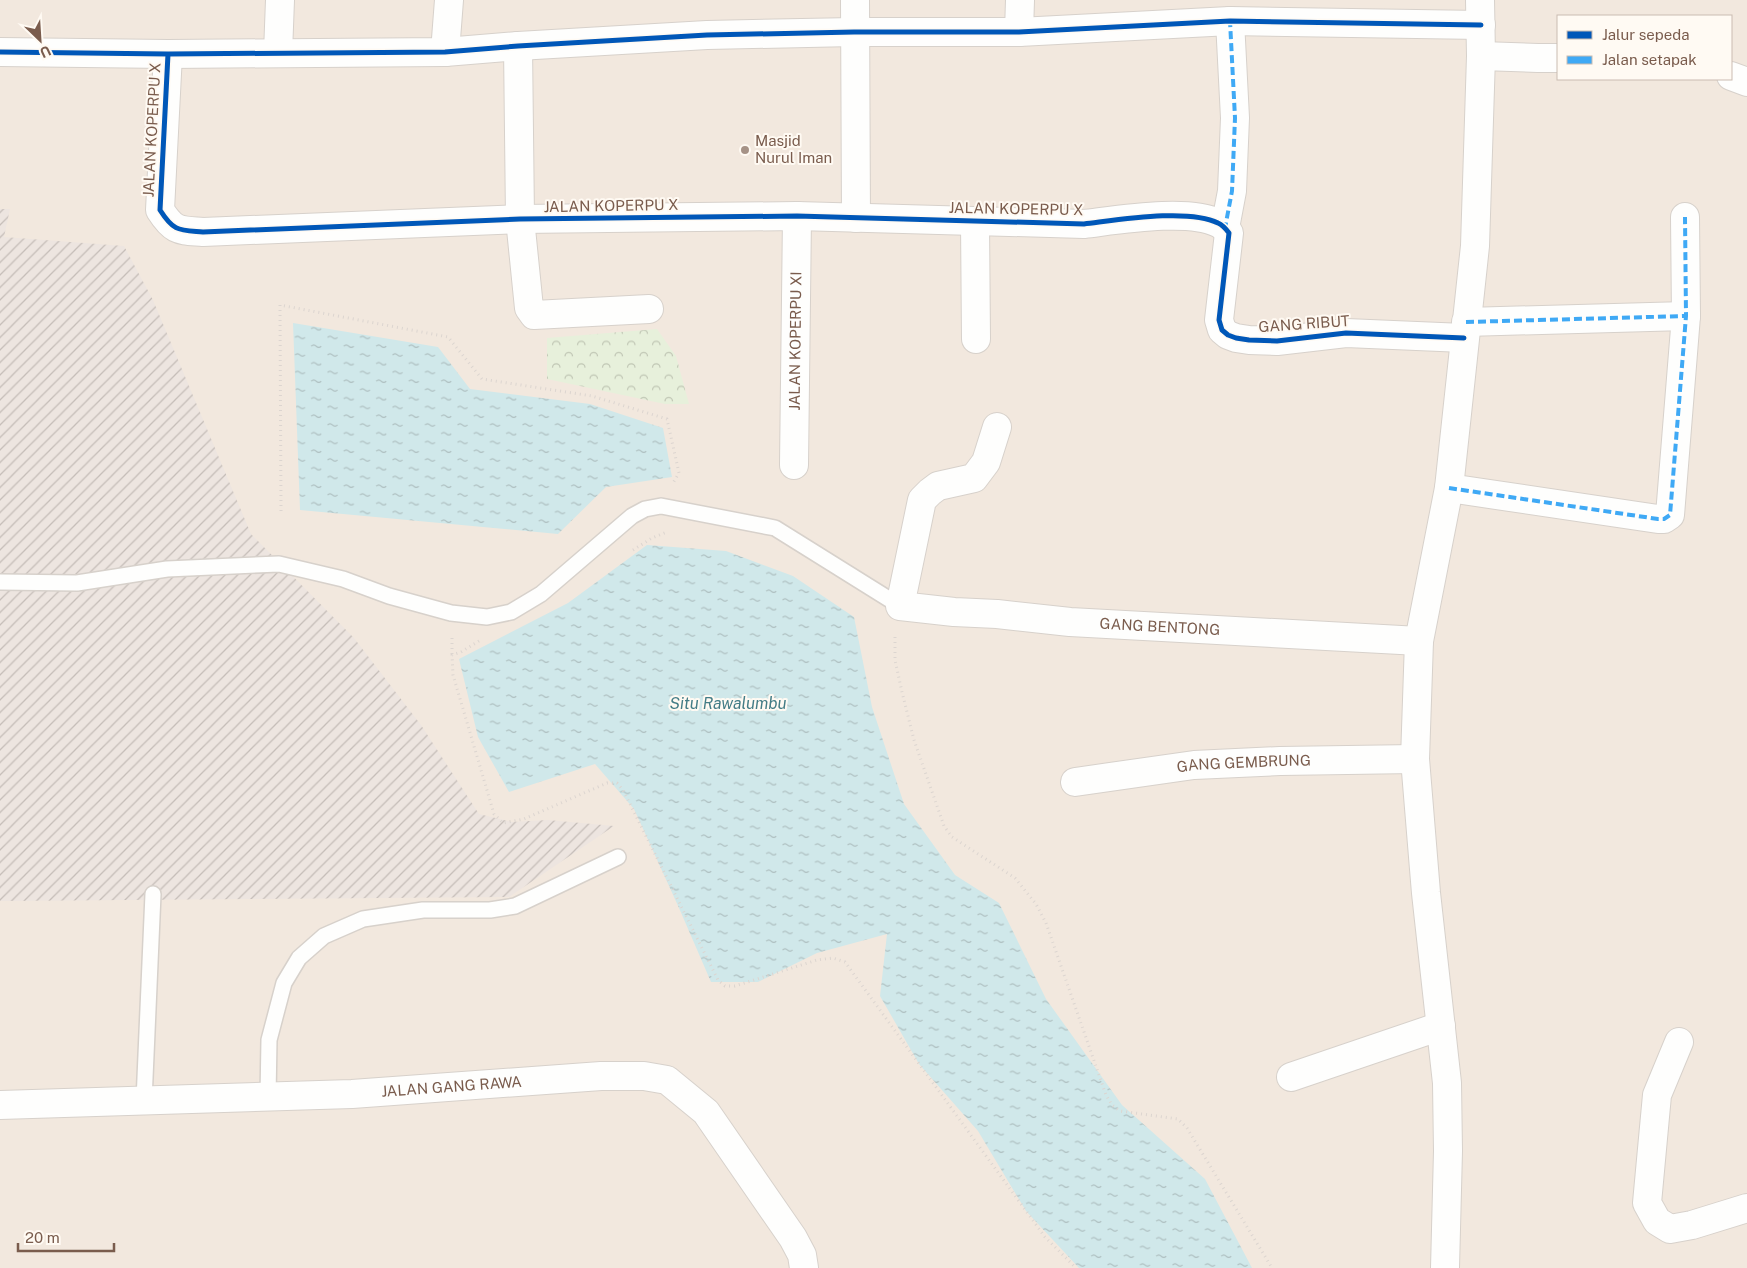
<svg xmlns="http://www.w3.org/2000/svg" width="1747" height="1268" viewBox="0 0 1747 1268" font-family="'Public Sans',sans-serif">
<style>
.residential{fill:#f2e8de;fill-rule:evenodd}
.industrial{fill:url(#industrial-furrows)}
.park{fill:url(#park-crowns)}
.water{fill:url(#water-ripples)}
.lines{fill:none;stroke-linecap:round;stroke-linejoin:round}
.lane-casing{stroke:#d7d1cb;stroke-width:18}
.street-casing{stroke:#d7d1cb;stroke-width:30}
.path{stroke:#dcd5d0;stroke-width:3;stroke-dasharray:1 4;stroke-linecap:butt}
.lane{stroke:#fefefd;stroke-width:15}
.street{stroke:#fefefd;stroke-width:28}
.quiet{stroke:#3fa9f5;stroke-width:4;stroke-dasharray:8 4;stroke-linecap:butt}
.cycleway-casing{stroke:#fffaf3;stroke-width:8}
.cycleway{stroke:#0057b8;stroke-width:5}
.poi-dot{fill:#a69286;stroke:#fffaf3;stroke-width:2}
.labels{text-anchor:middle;stroke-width:4;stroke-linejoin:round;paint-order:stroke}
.street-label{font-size:15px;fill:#7a5c4d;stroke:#fffaf3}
.poi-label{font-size:15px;fill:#7a5c4d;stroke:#fffaf3;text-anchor:start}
.water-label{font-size:16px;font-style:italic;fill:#437c86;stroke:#fffaf3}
</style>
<defs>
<pattern id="industrial-furrows" width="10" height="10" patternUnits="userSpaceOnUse" patternTransform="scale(1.25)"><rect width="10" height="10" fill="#ede5e0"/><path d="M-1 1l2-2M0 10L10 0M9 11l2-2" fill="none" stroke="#c5bdb8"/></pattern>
<pattern id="park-crowns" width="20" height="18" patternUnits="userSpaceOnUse" patternTransform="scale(1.25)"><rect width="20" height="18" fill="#e7f0db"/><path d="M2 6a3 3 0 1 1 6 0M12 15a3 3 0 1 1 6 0" fill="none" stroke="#c0c6b4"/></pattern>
<pattern id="water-ripples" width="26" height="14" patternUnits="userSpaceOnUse" patternTransform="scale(1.25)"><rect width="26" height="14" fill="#d0e8ea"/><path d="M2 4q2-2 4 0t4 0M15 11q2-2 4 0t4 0" fill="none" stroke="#aebfc0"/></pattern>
</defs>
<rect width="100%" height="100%" fill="#f9f5f0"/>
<!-- residential -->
<path class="residential" d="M0,0h1747v1268h-1747zM1558,16h173v63h-173z"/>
<!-- industrial -->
<path class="industrial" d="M0,209h10l-6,28 120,9 29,54 98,234 103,104 67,87 58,89 33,8 36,-2 66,6 -105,71 -509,4z"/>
<!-- park -->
<path class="park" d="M657,329l19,27 13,48h-24l-118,-25v-41z"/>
<!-- water -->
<path class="water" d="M293,323l145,24 32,42 120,15 73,24 9,49 -66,10 -48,47 -258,-24z
M647,545l79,6 67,25 61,41 18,90 32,97 51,71 44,28 47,96 76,106 83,74 47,89h-173l-53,-57 -48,-80 -59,-67 -39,-68 7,-62 -70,19 -59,29h-47l-32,-74 -45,-99 -39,-45 -86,28 -31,-55 -19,-78 109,-56z"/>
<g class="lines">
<defs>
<path id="lane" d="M0,582l77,1 90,-14 112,-5 64,15 46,17 62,17 36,4 24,-5 30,-18 91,-78 13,-7 16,-3 114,22 125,78
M268,1097l1,-57 15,-57 15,-25 25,-22 39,-17 60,-9h67l25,-4 103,-49
M144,1101l9,-207"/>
<g id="street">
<path d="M855,0l1,218"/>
<path d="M1019,32l1,-32"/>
<path d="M518,46l2,173 9,89 5,7 115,-6"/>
<path d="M0,52l168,2 277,-2 73,-6 189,-11 147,-3h165l211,-11 251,4"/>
<path d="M445,52l4,-52"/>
<path d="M278,53l2,-53"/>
<path d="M168,54l-8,156c14,22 19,20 43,22l317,-13 277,-3 287,8c34,-4 104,-16 134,-1 5,2 8,6 11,10l-10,87 3,10 6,5 8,3 13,2 28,1 69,-8 118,5"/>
<path d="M1481,56l57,2h20"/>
<path d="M1731,76l16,6"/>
<path d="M975,222l1,117"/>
<path d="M1225,228l7,-37 3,-73 -5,-97"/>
<path d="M1466,322l220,-6"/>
<path id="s1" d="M997,427l-11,35 -12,16 -36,8 -8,6 -8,8 -22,106 54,6 43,2 73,8 349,19"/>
<path id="s2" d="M794,465l3,-249"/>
<path d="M1449,488l209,31h6l6,-4 16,-199 -1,-99"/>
<path id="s3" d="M1075,782l119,-17 86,-4 135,-2"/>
<path d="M1679,1042l-22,53 -10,108 10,18 13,8 22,-4 55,-17"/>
<path d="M1291,1077l150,-51"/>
<path id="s4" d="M0,1105l352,-11 249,-18h43l23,4 39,32 87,126 9,17 2,13"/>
<path d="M1445,1268l3,-117 -1,-68 -21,-190 -11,-134 4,-118 30,-153 26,-242 6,-190 -1,-56"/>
</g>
</defs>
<!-- lane casing -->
<use href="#lane" class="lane-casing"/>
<!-- street casing -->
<use href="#street" class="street-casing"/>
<!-- path -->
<path class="path" d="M281,511l-1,-206 168,32 34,42 110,17 75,23 12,54 -6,10
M633,550l19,-12 15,-6
M895,637v23l7,32 12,48 30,86 8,11 63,41 21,26 10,19 60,172 6,10 8,6 58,8 9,9 85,140
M452,638v17
M479,641l-18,11 -9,3 1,20 41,139 9,9 21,-4 83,-36h10l6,7 95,190 7,6h10l82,-26 16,-2 12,4 200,275 31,31"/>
<!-- lane -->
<use href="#lane" class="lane"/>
<!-- street -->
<use href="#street" class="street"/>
<!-- quiet -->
<path class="quiet" d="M1227,229l-2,-1 7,-37 3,-73 -5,-97h4
M1466,322l220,-6
M1449,488l209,31h6l6,-4 16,-199 -1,-99"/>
<defs>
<path id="cycleway" d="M0,52l168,2 277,-2 73,-6 189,-11 147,-3h165l211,-11 251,4
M168,54l-8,156c14,22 19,20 43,22l317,-13 277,-3 287,8c34,-4 104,-16 134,-1 5,2 8,6 11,10l-10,87 3,10 6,5 8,3 13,2 28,1 69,-8 118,5"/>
</defs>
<!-- cycleway casing -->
<use href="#cycleway" class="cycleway-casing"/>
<!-- cycleway -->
<use href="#cycleway" class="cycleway"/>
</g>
<!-- markers -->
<circle class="poi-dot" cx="745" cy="150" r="5"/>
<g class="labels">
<!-- street labels -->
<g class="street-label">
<text transform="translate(152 130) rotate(-87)" y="5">JALAN KOPERPU X</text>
<text transform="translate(611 206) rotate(-1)" y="5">JALAN KOPERPU X</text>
<text transform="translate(1016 209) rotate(1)" y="5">JALAN KOPERPU X</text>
<text transform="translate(1304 324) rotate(-4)" y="5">GANG RIBUT</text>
<text dy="5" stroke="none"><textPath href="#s2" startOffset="124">JALAN KOPERPU XI</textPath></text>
<text dy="5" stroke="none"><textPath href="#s1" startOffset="484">GANG BENTONG</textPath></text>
<text dy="5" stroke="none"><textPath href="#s3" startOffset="170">GANG GEMBRUNG</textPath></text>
<text dy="5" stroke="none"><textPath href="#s4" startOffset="452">JALAN GANG RAWA</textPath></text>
</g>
<!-- poi labels -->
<g class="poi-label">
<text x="755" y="146">Masjid<tspan x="755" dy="17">Nurul Iman</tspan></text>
</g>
<!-- water labels -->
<g class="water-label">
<text x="728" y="709">Situ Rawalumbu</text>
</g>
</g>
<!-- legend -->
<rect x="1557" y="15" width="175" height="65" fill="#fffaf3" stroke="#cabbb1"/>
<rect x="1567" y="31" width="25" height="8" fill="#0057b8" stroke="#cabbb1"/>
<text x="1602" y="40" font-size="15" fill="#7a5c4d">Jalur sepeda</text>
<rect x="1567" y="56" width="25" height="8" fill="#3fa9f5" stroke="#cabbb1"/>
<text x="1602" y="65" font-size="15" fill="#7a5c4d">Jalan setapak</text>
<!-- north arrow -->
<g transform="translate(40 40) rotate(155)" stroke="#fffaf3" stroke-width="4" paint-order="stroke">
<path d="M0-4L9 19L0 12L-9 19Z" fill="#7a5c4d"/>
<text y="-8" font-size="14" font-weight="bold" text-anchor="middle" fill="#7a5c4d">U</text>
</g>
<!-- scale -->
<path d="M18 1243v8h96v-8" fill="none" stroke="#7a5c4d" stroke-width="2.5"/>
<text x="25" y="1243" font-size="15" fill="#7a5c4d" stroke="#fffaf3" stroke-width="4" paint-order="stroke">20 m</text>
</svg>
